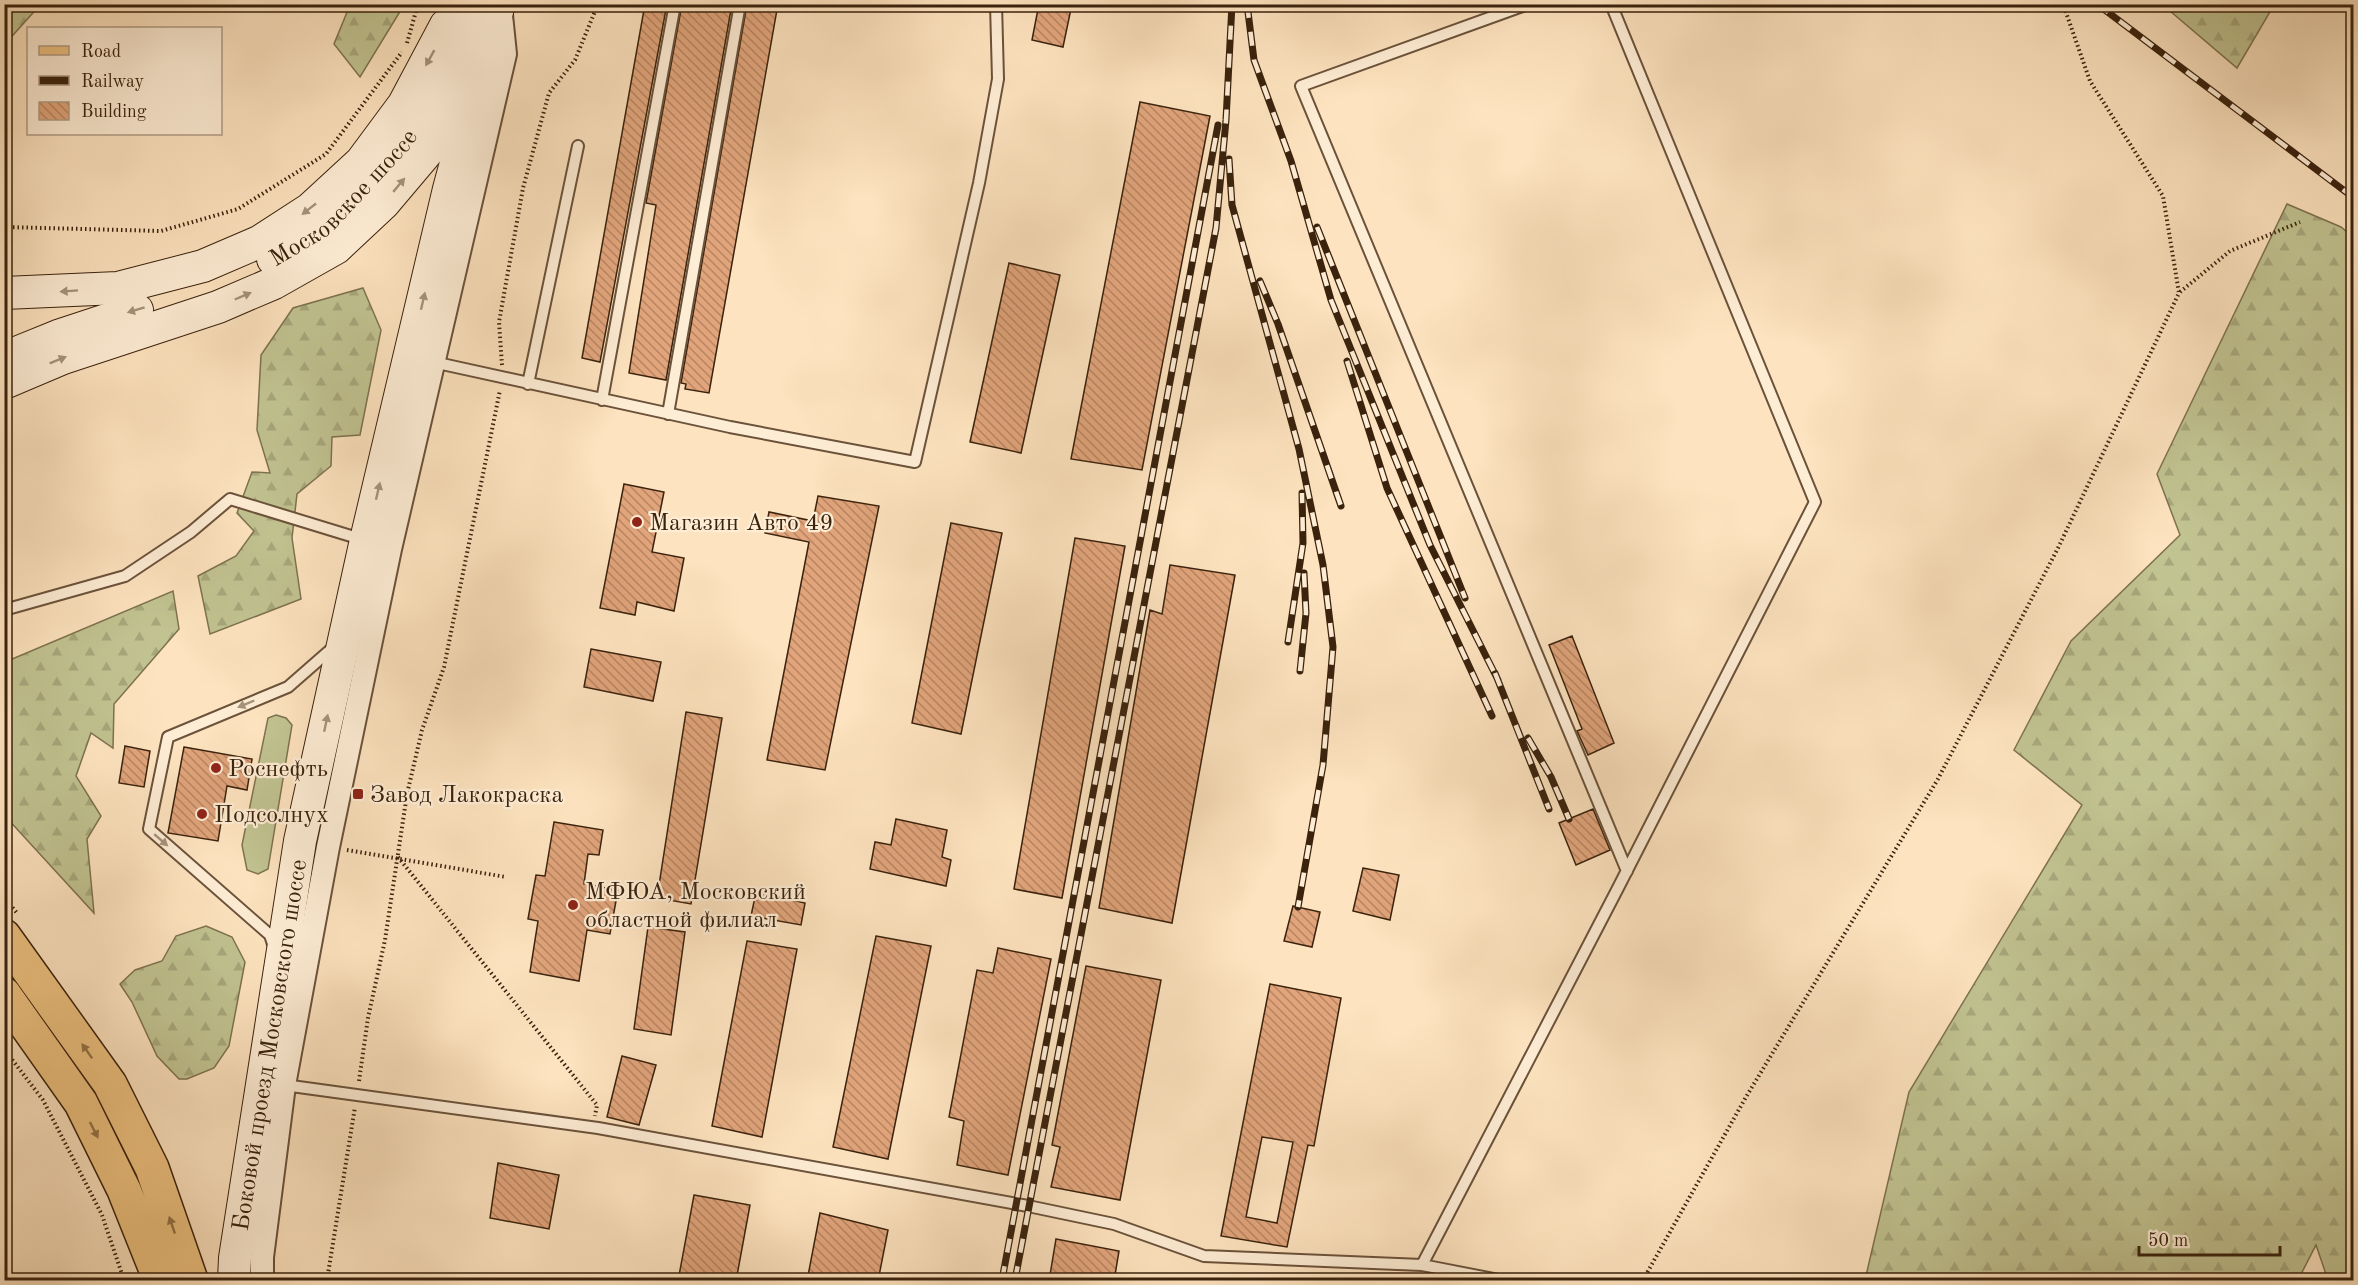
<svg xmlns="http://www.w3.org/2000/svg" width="2358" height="1285" viewBox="0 0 2358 1285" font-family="'Old Standard TT',serif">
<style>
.green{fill:#c1c391;stroke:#7e724f;stroke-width:1.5}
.forest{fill:url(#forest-firs);stroke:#7e724f;stroke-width:1.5}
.building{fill:url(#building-back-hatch);stroke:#3a220d;stroke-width:1.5;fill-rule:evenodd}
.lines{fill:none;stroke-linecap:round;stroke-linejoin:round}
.lane-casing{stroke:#6b523a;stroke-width:14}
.street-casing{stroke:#6b523a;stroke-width:26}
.secondary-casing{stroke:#3a220d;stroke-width:34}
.primary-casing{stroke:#3a220d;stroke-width:36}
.path{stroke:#3a220d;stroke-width:4;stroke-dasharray:1.5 3;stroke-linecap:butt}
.lane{stroke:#feedd5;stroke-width:10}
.street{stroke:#feedd5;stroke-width:22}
.secondary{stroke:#feedd5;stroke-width:32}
.primary{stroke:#eec280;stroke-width:33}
.rail-casing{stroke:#3a220d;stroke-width:7}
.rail{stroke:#feedd5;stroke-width:4.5;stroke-dasharray:14;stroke-linecap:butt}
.oneway{fill:#a6927b}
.oneway2{fill:#947246}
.poi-dot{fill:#8f2418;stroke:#feedd5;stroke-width:2}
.labels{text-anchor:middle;stroke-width:4.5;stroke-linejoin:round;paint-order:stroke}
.street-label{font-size:24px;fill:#3a220d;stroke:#feedd5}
.poi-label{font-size:24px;fill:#3a220d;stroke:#feedd5;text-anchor:start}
</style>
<defs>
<pattern id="forest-firs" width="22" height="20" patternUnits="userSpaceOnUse" patternTransform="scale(1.5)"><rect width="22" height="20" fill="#c1c391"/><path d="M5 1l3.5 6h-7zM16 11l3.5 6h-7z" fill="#a7a77c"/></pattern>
<pattern id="building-back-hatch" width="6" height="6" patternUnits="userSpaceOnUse" patternTransform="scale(1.5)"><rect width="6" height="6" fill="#e1a47b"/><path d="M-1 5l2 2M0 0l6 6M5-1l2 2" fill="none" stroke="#b78563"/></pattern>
</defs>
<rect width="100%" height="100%" fill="#fde3bf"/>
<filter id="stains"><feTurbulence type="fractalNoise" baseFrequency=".00333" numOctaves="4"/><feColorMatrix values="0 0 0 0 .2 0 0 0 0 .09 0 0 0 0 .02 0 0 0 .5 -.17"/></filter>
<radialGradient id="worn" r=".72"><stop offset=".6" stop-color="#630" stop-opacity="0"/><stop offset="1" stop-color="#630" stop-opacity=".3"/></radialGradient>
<!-- green -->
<path class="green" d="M276,715l10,3 6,7 -24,144 -10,5 -11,-4 -5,-25 26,-127z"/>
<!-- forest -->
<path class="forest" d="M5,4l35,1 -35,39 -1,-39z
M350,5h54l-44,72 -26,-33z
M2163,5h111l-37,63z
M2287,204l54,23 12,10v1043h-25l-12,-35 -18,35h-433l44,-188 173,-287 -68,-55 57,-109 109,-106 -23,-61z
M363,288l18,42 -21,105 -28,2 -1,29 -34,28 -5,44 9,61 -91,35 -12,-58 38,-20 18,-25 -17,-18 15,-41 18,1 -13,-43 4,-75 32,-47z
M173,591l6,38 -65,75 -1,44 -22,-15 -15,43 25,40 -14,23 7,74 -89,-97v-154z
M206,926l26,11 13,25 -16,84 -15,22 -27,11h-8l-22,-23 -25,-54 -12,-18 15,-14 27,-9 14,-25z"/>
<!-- building -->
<path class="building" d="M645,4h22l-67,358 -18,-4z
M682,4h50l-66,376 -37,-7 27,-168 -10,-2z
M747,4h31l-69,389 -24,-4 1,-5 -5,-1z
M1039,4h33l-9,43 -31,-7z
M1140,102l70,14 -68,354 -71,-11z
M1009,263l51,12 -39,178 -51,-11z
M624,484l40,8 -12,60 32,6 -10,53 -37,-9 -2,13 -35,-7z
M818,496l61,10 -54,264 -58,-10 42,-218 -44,-9 4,-21 44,9z
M951,523l51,10 -41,201 -49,-11z
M1075,538l50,8 -63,352 -48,-9z
M1170,565l65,10 -63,348 -73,-15 51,-298 12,4z
M1572,636l42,107 -26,12 -11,-24 5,-2 -33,-84z
M591,649l70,13 -8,39 -69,-14z
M686,712l36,6 -31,186 -34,-6z
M125,746l25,5 -6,36 -25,-4z
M184,747l68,12 -5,31 -20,-4 -9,55 -50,-8z
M1593,809l17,41 -34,15 -17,-42z
M896,819l51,11 -5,27 9,3 -5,26 -76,-17 5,-27 16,3z
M554,822l49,8 -4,25 -11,-1 -4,30 34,6 -8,44 -23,-4 -8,51 -49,-9 8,-51 -10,-2 8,-44 9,1z
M1363,868l36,7 -9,45 -37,-9z
M756,892l49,11 -4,22 -50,-9z
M1293,906l27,6 -8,35 -28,-6z
M648,927l37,5 -14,103 -37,-6z
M876,936l55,10 -43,213 -55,-12z
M747,941l50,8 -35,188 -50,-11z
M998,948l53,11 -43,216 -51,-10 7,-44 -15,-4 28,-147 16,3z
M1086,966l75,14 -41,220 -69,-13 9,-40 -8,-2z
M1270,984l71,14 -27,148 -6,-1 -21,102 -66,-11zM1262,1137l31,5 -16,81 -31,-6z
M622,1056l34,9 -17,60 -32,-8z
M498,1163l61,12 -10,54 -59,-11z
M694,1195l56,10 -14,76h-58z
M820,1213l68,17 -10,51h-71z
M1056,1239l63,12 -5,30h-65z"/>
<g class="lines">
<defs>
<path id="lane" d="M1528,4l-227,82 326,785
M433,362l297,65 185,35 64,-279 19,-104 -2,-75
M528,384l50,-238
M602,400l73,-396
M668,414l72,-410
M4,610l121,-34 66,-44 39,-33 134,41
M274,947l-4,-12 -121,-106 19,-92 120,-50 48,-42
M284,1085l314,43 430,78 86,18 90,32 218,9 196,-377 197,-386 -204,-498
M1422,1265l77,15"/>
<path id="street" d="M262,1280v-23l22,-172 44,-238 62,-298 115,-495 -4,-39"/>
<g id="secondary">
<path id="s1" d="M273,259l52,-31 78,-84 32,-46 28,-65 10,-29"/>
<path d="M4,293l114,-5 85,-22 56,-24 51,-33 51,-47 43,-58 42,-79"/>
<path d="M4,358l54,-22 79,-26"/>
<path d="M4,383l59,-25 155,-51 56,-24 62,-35 48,-45 49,-58 31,-68"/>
<path d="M234,1280l1,-22 65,-417 66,-301 83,-351 50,-185"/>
</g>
<path id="primary" d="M4,936l106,148 42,84 39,112
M4,994l77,109 43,87 36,90"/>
</defs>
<!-- lane casing -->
<use href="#lane" class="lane-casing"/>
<!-- street casing -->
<use href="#street" class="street-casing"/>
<!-- secondary casing -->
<use href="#secondary" class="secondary-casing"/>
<!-- primary casing -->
<use href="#primary" class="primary-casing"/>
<!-- path -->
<path class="path" d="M407,43l11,-39
M4,227l157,4 77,-22 88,-55 76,-102
M2180,292l50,-41 70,-29
M502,365l-3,-43 24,-134 26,-95 26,-33 23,-56
M347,850l159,27
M398,857l199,248 -2,11
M4,897l13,16
M4,1049l39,51 59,115 22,65
M359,1081l9,-63 17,-78 22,-146 15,-64 22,-63 56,-277
M327,1280l28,-173
M1643,1280l103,-183 192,-318 121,-233 120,-253 -16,-97 -73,-115 -27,-77"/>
<!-- lane -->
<use href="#lane" class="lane"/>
<!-- street -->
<use href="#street" class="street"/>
<!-- secondary -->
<use href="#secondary" class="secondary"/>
<!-- primary -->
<use href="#primary" class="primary"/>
<defs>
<path id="rail" d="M1247,4l7,56 37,101 40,139 99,245 68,135
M2097,4l257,194
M1229,159l3,46 67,244 24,116 10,82 -10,118 -25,142
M1317,227l148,371
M1260,281l18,43 63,182
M1347,361l40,127 105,228
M1288,642l15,-99 -1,-50
M1300,671l6,-58 -2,-40
M1495,673l54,136
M1528,738l23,39 18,42
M1002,1280l216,-1155
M1015,1280l201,-1052 10,-108 6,-116"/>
</defs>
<!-- rail casing -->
<use href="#rail" class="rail-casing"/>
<!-- rail -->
<use href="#rail" class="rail"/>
</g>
<!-- one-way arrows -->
<defs><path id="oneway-solid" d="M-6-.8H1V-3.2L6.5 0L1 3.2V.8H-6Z" transform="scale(1.5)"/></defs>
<g class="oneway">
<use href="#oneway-solid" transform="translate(430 58) rotate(119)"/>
<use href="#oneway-solid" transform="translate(399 185) rotate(-50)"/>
<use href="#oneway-solid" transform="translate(309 209) rotate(142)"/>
<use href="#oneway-solid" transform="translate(69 291) rotate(176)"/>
<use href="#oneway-solid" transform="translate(243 296) rotate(-23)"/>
<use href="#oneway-solid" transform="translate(423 301) rotate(-77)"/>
<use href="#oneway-solid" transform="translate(136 310) rotate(163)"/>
<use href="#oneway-solid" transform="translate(58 360) rotate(-22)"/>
<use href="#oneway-solid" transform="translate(378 491) rotate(-77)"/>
<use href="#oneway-solid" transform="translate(246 704) rotate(157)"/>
<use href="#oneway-solid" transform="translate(326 723) rotate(-78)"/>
<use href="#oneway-solid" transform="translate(161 840) rotate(41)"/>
</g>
<g class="oneway2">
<use href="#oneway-solid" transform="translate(87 1051) rotate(-125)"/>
<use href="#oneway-solid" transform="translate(94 1130) rotate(63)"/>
<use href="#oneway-solid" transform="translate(172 1225) rotate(-109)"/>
</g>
<!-- markers -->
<g class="poi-dot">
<circle cx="637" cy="522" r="6"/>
<circle cx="216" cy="768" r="6"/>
<rect x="352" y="788" width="12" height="12" rx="3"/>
<circle cx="202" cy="814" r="6"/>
<circle cx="573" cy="905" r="6"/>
</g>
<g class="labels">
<!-- street labels -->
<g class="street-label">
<text dy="8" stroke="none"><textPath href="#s1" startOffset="94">Московское шоссе</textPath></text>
<text transform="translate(269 1045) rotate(-81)" y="8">Боковой проезд Московского шоссе</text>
</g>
<!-- poi labels -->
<g class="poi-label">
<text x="649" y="530">Магазин Авто 49</text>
<text x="228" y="776">Роснефть</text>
<text x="370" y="802">Завод Лакокраска</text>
<text x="214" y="822">Подсолнух</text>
<text x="585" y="899">МФЮА, Московский<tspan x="585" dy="28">областной филиал</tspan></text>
</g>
</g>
<!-- margin -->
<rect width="2358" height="1285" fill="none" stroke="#fde3bf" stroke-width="24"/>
<rect x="6" y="6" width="2346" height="1273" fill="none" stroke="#3a220d" stroke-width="3"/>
<rect x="12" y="12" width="2334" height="1261" fill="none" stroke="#3a220d" stroke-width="1.5"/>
<!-- legend -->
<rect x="27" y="27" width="195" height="108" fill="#feedd5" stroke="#b09c85" stroke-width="1.5"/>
<rect x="39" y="46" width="30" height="9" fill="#eec280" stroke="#b09c85" stroke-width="1.5"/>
<text x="81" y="57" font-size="18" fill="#3a220d">Road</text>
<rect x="39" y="76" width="30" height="9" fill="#3a220d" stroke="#b09c85" stroke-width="1.5"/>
<text x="81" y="87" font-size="18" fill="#3a220d">Railway</text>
<rect x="39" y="102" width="30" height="18" fill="url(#building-back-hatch)" stroke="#b09c85" stroke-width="1.5"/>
<text x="81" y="117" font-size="18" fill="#3a220d">Building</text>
<!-- scale -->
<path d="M2139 1246v9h141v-9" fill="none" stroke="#3a220d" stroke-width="3"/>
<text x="2148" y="1246" font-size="18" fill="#3a220d" stroke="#feedd5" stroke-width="4.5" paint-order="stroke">50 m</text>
<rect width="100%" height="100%" filter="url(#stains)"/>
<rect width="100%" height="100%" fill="url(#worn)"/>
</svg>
